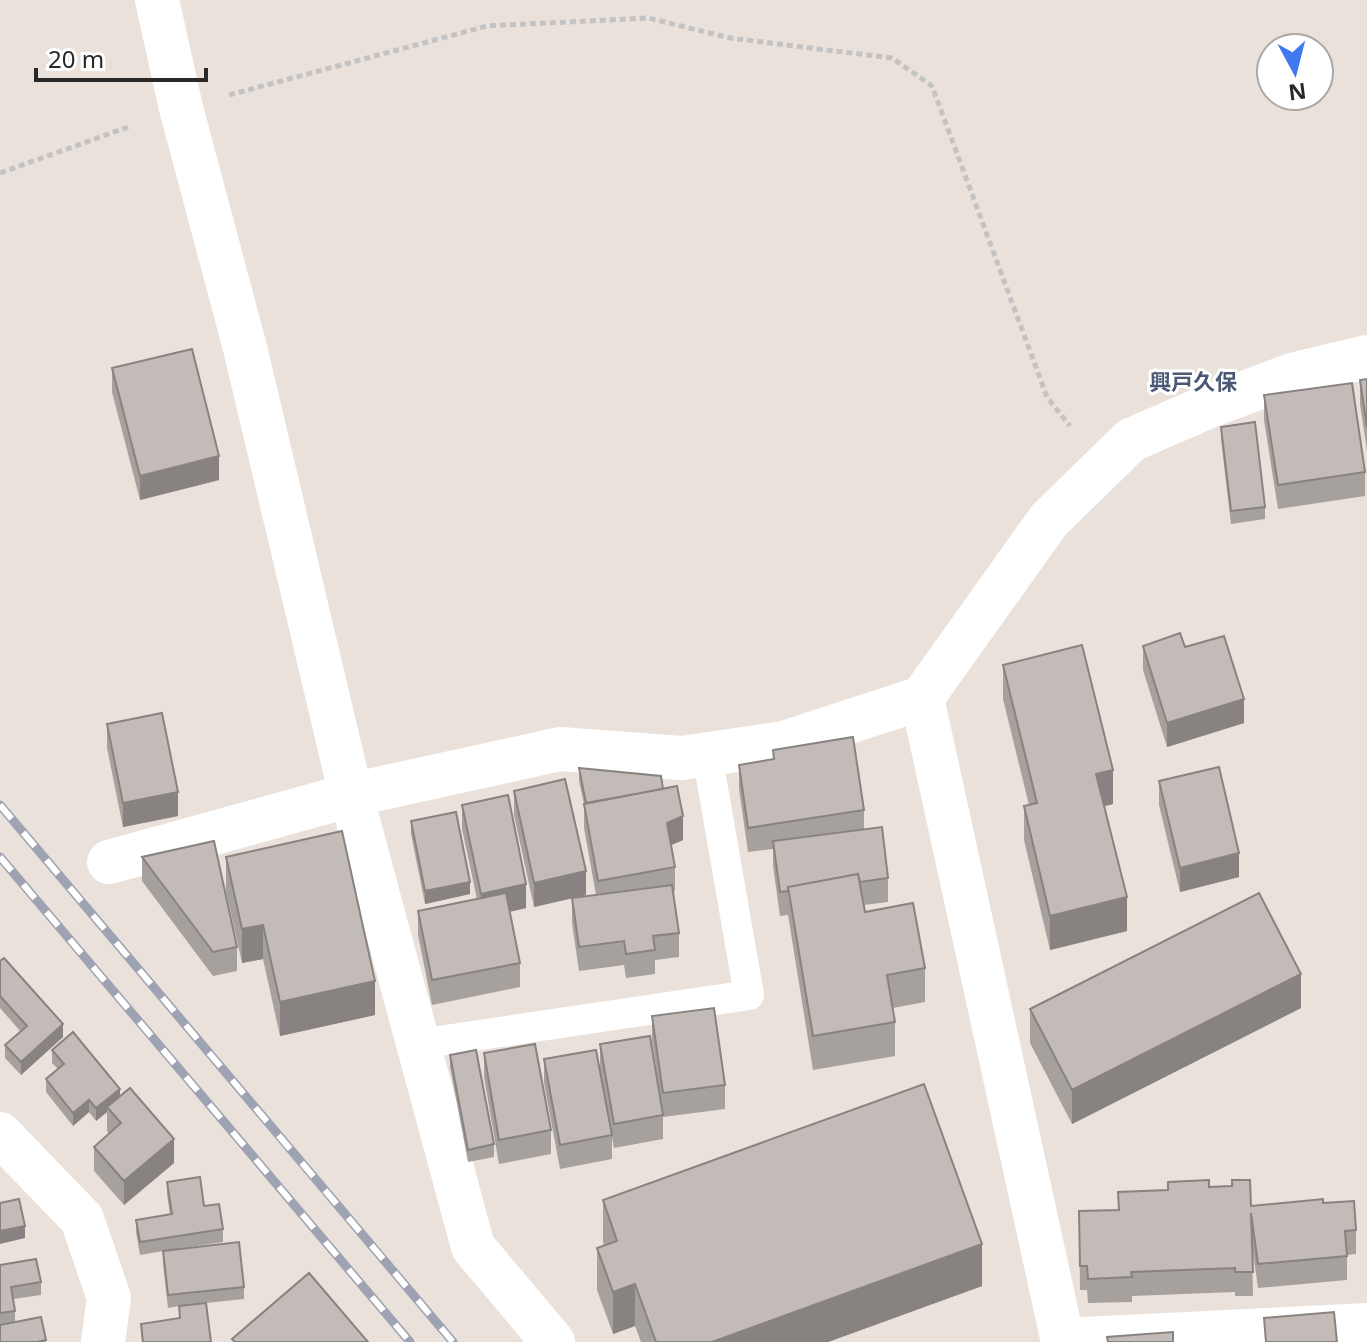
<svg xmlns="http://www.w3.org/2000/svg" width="1367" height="1342" viewBox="0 0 1367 1342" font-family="'Noto Sans','Noto Sans JP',sans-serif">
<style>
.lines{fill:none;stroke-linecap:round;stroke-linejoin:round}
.path{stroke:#c3c3c3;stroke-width:5;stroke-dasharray:6 4;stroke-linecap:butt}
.lane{stroke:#fff;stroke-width:30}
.street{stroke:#fff;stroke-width:44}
.rail-casing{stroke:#9da3b2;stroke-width:9}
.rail{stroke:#fff;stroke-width:6;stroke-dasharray:18;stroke-linecap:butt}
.wall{fill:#a7a19d}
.shaded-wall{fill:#888380}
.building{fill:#c2bbb7;stroke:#888380;stroke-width:2}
.labels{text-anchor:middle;stroke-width:6;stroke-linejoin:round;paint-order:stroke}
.neighbourhood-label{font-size:22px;font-weight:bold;fill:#4b5876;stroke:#fff}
</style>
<rect width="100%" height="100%" fill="#eae1da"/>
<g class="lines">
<!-- path -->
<path class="path" d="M229,95l258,-69 161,-8 82,20 162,20 40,28 115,311 23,29
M0,173l131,-47"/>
<!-- lane -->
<path class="lane" d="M419,1044l330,-49 -42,-241"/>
<!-- street -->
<path class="street" d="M157,0l24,108 64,240 106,447 122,452 80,95
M922,698l141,644
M109,862l242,-67 209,-46 122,9 102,-15 138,-45 127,-178 82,-80 76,-33 85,-32 75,-18
M0,1134l82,85 27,79 -6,44
M1063,1340l304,-15"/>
<defs>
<path id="rail" d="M0,805l453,537
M0,857l410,485"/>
</defs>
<!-- rail casing -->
<use href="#rail" class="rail-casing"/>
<!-- rail -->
<use href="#rail" class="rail"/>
</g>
<!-- wall -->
<path class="wall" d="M112,368l107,112 -79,20 -28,-108z
M1367,379v72l-7,-47v-24z
M1264,395l101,77v24l-87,13 -14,-89z
M1221,427l44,80v12l-34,5 -10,-85z
M1143,646l42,1 59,76 -77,24 -24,-77z
M1003,665l110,139 -8,2 22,125 -77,19 -26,-110v-34l5,-1 -26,-106z
M107,724l71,92 -55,11 -16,-79z
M773,750l91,60v19l24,49v24l-24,3 1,7 60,56v34l-32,6 2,14v34l-82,14 -25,-155 -8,1 -7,-50v-17l-25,3 -9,-63v-24l34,-5z
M579,768l84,21 20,51 -12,5 4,22v24h-2l6,42v24l-24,3v14l-29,4 -2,-13 -45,6 -7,-48v-25l24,-3 -12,-67v-24l-5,-23z
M1159,781l80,96 -59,15 -21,-87z
M514,791l72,104 -52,12 -20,-92z
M462,805l64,103 -16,4 10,51v24l-88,18 -14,-70v-24l59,-12 -15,-70z
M411,821l59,73 -45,10 -14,-70z
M142,857l95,90v24l-24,5 -71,-95z
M226,857l149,158 -95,21 -17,-77 -21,4 -16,-72z
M0,961l63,76 -42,38 -16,-17v-13l16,-13 -21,-24z
M1301,1008l-229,116 -42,-81v-34z
M652,1016l73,69v24l-62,8v22l-49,9 -2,-11v22l-52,10 -16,-86v-24l65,63 -9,-54v-24l60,49 -8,-53z
M52,1050l68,46 54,67 -50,42 -30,-34v-24l15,-13 -2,-3v-19l-11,9 -7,-9 -16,14 -27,-34v-13l12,-10 -6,-6z
M484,1053l67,77v24l-52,10 -15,-87z
M450,1055l44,89v13l-26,5 -18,-95z
M167,1182l37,24 19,23v13l-54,8 75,37v12l-38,4 5,39h-69l-1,-18 38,-6v-12l-11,2 -5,-45v-12l-23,4 -4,-23v-12l34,-5 -3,-21z
M1209,1187l42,19 72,-4 33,28v24l-9,1v25l-89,8 -6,-43 1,51h-18v-4l-103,4v6l-44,1 -1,-13h-7l-1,-79 39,-1 50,-20z
M603,1200l379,86 -154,56h-187l-6,-16 -22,8 -16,-44v-42l7,-2 -1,-4z
M0,1265l41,17v13l-28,4 2,12v11l26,-5 5,25h-46z"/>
<!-- shaded-wall -->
<path class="shaded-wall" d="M219,456v24l-79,20v-24z
M1244,699v24l-77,24v-24z
M1113,770v34l-17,4v-34z
M178,792v24l-55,11v-24z
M683,816v24l-16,7v-24z
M1239,853v24l-59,15v-24z
M586,871v24l-52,12v-24z
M470,882v12l-45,10v-13z
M526,884v24l-45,10v-24z
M1127,897v34l-77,19v-34z
M263,925v34l-21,4v-34z
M1301,974v34l-229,116v-34z
M375,981v34l-95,21v-34z
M63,1024v13l-42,38v-13z
M120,1089v13l-13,5v5l-11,9v-13z
M89,1100v12l-16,14v-13z
M174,1139v24l-50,42v-24z
M25,1226v12l-25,6v-13z
M982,1244v42l-154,56h-116z
M635,1284v42l-22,8v-42z"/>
<!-- building -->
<path class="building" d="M192,349l27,107 -79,20 -28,-108z
M1367,379v48l-7,-47z
M1352,383l13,89 -87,13 -14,-90z
M1255,422l10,85 -34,4 -10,-84z
M1180,633l5,14 39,-11 20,63 -77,24 -24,-77z
M1082,645l31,125 -17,4 31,123 -77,19 -26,-110 13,-3 -34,-138z
M162,713l16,79 -55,11 -16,-79z
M853,737l11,73 -116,18 -9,-63 35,-6 -1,-9z
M1219,767l20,86 -59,15 -21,-87z
M579,768l82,8 2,13 -77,14z
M565,779l21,92 -52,12 -20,-92z
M677,786l6,30 -16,7 8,44 -77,14 -14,-77z
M508,795l18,89 -45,10 -19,-89z
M456,812l14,70 -45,9 -14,-70z
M882,827l6,51 -28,4 -2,-8 -70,13v4l-8,1 -7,-51z
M342,831l33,150 -95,21 -17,-77 -21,4 -16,-72z
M214,841l23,106 -24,5 -71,-95z
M858,874l7,38 48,-9 12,65 -38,7 8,47 -82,14 -25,-149z
M672,885l7,48 -26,3 2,14 -29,4 -2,-13 -45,6 -7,-49z
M506,893l14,70 -88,17 -14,-69z
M1259,893l42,81 -229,116 -42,-81z
M4,958l59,66 -42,38 -16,-17 22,-19 -27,-30v-35z
M714,1008l11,77 -62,8 -11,-77z
M73,1032l47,57 -24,19 -7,-8 -16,13 -27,-34 18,-15 -12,-14z
M650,1036l13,79 -49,9 -14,-80z
M535,1044l16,86 -52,10 -15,-87z
M476,1050l18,94 -26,6 -18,-95z
M596,1050l16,85 -52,10 -16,-86z
M924,1084l58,160 -270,98h-56l-21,-58 -22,8 -16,-44 20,-7 -14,-41z
M130,1088l44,51 -50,42 -30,-34 27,-24 -14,-16z
M200,1177l4,29 15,-2 4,25 -83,13 -4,-22 36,-6 -5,-32z
M1209,1180v7l23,-1v-6h18l1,26 72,-7v4l31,-2 2,29 -11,1 2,25 -89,8 -7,-51 2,59h-18v-4l-104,4 1,5 -44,2 -1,-13h-7l-1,-55 40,-1 -1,-18 50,-2v-8z
M19,1199l6,27 -25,5v-28z
M239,1242l5,45 -76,8 -5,-44z
M36,1259l5,23 -30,5 4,24 -15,2v-48z
M309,1273l59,69h-133l-3,-3z
M206,1303l5,39h-68l-2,-18 39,-6 -1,-12z
M1334,1312l3,30h-71l-2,-24z
M41,1317l5,23 -9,2h-37v-17z
M1173,1332v10h-65l-1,-5z"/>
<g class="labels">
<!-- neighbourhood labels -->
<g class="neighbourhood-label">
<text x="1193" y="390">興戸久保</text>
</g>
</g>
<!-- north arrow -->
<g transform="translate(1295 72) rotate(173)"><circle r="38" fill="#ffffff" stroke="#a9a9a9" stroke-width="2"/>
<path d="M0-6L14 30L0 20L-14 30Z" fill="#4078f1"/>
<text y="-12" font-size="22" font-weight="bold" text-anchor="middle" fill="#282828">N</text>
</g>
<!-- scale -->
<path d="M36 68v12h170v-12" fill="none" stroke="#282828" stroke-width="4"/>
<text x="48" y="68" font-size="24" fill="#282828" stroke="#ffffff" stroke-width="6" paint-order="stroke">20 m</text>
</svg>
